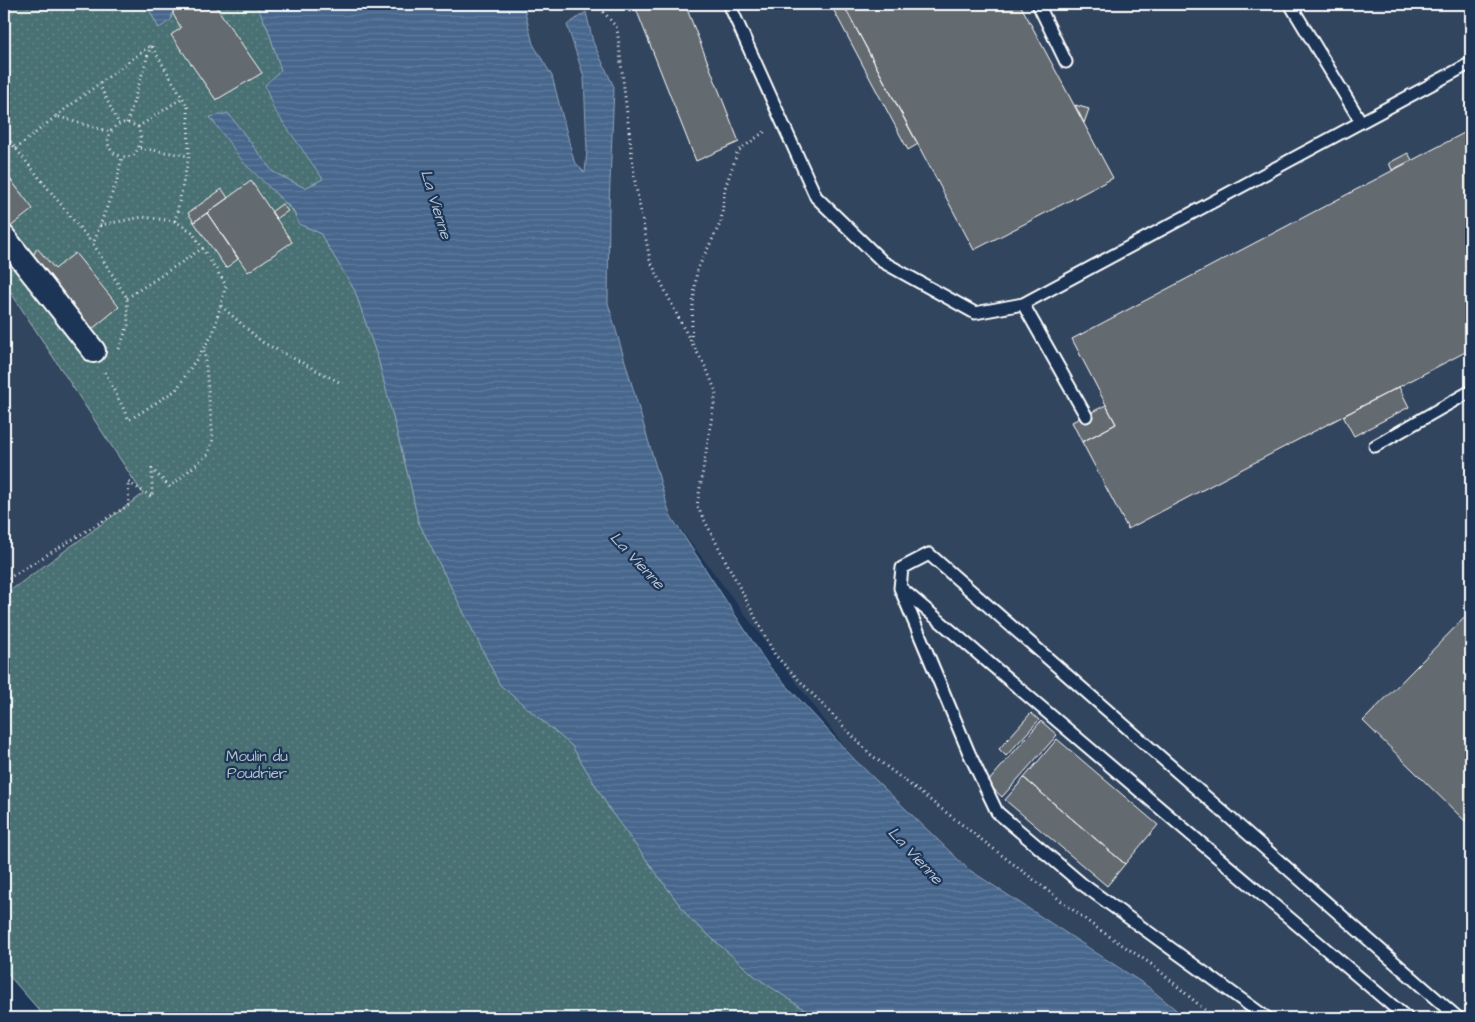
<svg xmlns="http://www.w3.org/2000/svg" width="1475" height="1022" viewBox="0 0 1475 1022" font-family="'Architects Daughter',sans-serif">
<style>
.built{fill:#32455e}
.park{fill:url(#park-dots);stroke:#a4b8b9}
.water{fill:url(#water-rules);stroke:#90a3ba}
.building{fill:#646a6f;stroke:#fff}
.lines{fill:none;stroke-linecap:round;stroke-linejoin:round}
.service-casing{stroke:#fff;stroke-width:15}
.minor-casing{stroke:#fff;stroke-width:26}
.path{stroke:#fff;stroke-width:3;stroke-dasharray:1 4;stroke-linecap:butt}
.service{stroke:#1d3557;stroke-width:11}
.minor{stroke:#1d3557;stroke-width:22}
.labels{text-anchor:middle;stroke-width:4.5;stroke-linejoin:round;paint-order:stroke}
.park-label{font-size:15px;fill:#b6c6c7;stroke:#1d3557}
.water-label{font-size:16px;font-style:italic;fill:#b5c2d1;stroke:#1d3557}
</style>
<defs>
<pattern id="park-dots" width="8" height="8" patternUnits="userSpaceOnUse" patternTransform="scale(1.25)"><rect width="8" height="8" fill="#497073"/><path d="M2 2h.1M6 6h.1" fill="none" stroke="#648588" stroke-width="1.8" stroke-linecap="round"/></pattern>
<pattern id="water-rules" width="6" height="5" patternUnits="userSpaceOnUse" patternTransform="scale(1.25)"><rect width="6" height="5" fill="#46668c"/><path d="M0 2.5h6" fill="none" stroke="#627d9d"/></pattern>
</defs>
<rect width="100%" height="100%" fill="#1d3557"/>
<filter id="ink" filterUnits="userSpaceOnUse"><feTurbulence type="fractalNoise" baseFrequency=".02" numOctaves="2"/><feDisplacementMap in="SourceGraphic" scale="10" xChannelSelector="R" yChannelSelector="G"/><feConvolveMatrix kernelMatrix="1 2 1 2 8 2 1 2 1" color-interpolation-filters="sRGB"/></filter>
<g filter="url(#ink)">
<!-- built -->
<path class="built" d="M523,4h948v1014h-285l-39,-32 -179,-117 -114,-110 -184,-244 -62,-212 1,-97 5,-119 -21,-45 -8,-29 -18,13 17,51 3,73 -2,24 -11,-13 -22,-85 -19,-32z
M4,282l140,212 -140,100z"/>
<!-- park -->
<path class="park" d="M4,4h142l13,24 14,-14 1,-10h31l2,2 3,-2h46l12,25 40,127 15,23 -18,9 -32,-16 -45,-59 -18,5 60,70 23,23 6,13 21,9 35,58 24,71 32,125 7,34 82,164 72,61 40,67 78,106 66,58 61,41h-771l-42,-48v-375l139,-101 -139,-212z"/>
<!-- water -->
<path class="water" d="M146,4h28l-3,16 -12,8z
M256,4h267l10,40 19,32 22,85 11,12 2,-23 -3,-73 -17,-52 19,-13 7,30 21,45 -5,119 -1,97 62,212 98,150 86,94 114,110 179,117 39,32h-369l-61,-41 -66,-58 -78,-106 -40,-67 -72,-61 -82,-164 -7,-34 -32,-125 -24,-71 -35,-58 -21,-9 -6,-14 -49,-47 -34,-46 18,-4 45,59 32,16 18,-9 -50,-71 -8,-23 16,-15 -13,-41z"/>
<!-- building -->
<path class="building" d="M174,4h31l2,2 7,-2 48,69 -46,27 -45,-65 10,-7 -8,-14z
M625,4h60l54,138 -43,19 -60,-152 -7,3z
M839,4h4l75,140 -10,6 -76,-143z
M843,4h177l93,174 -139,72z
M1075,105l14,4 -5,14z
M1464,133l7,13v203l-343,180 -46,-87 34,-18 -44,-85z
M1408,153l4,7 -20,10 -3,-7z
M4,171l29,38 -24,19 -5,-7z
M251,181l41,61 -44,30 -41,-59z
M222,189l6,9 -34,24 -6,-9z
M282,204l6,7 -12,8 -5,-7z
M207,213l31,46 -12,9 -32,-46z
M37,248l18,21 20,-16 44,54 -28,23 -58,-74z
M1399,387l10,20 -55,29 -11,-20z
M1106,405l10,19 -34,18 -10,-20z
M1471,611v204l-6,6 -102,-100z
M1031,713l8,7 -33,36 -7,-7z
M1041,721l16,14 -55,62 -15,-14z
M1057,739l101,86 -33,39 -101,-86z
M1024,778l101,86 -18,22 -102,-86z"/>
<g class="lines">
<defs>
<path id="service" d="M729,4l87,193 67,65 92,51 48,-9 448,-241
M1038,4l28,58
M1290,4l71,118
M1023,304l63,112
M1375,446l96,-55
M902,589l505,429
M1267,1018l-185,-134 -85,-72 -28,-59 -69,-165 2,-20 27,-14 529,464"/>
<path id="minor" d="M4,237l90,114"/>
</defs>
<!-- service casing -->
<use href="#service" class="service-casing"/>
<!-- minor casing -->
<use href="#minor" class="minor-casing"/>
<!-- path -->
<path class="path" d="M597,4l20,24 18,154 15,78 33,67 24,43 9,22 -19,114 78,149 95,99 224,172 60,40 60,52
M99,84l20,40
M56,116l95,-71
M127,123l24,-78
M138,127l44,-29
M4,134l88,109
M140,148l49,8
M16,149l40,-33 54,16
M100,225l43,-8 32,4
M127,298l76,-50
M221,306l41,36 79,41
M691,341l2,-37 4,-34 24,-48 4,-34 13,-37 29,-21
M119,349l9,-24 -1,-27 -34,-54 24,-64 5,-23 11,-1c8,-10 9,-17 5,-29 -3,-1 -7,-4 -11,-4 -14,-2 -25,17 -15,28 2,3 7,4 10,6
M105,372l24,48 47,-30 37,-56 13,-49 -34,-53 -17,-11 14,-65 -1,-49 -37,-62
M4,581l125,-76 -1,-23 24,15v-28l18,18 38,-33 5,-15 -9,-91"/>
<!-- service -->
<use href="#service" class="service"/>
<!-- minor -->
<use href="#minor" class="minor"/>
</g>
</g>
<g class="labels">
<!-- park labels -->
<g class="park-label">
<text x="257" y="761">Moulin du<tspan x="257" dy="17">Poudrier</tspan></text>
</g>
<!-- water labels -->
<g class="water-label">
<text transform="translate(437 204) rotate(73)" y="6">La Vienne</text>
<text transform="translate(638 560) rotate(47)" y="6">La Vienne</text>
<text transform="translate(916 855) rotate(47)" y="6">La Vienne</text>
</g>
</g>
<!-- margin -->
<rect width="1475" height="1022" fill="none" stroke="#1d3557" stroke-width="20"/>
<rect x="10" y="10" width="1455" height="1002" fill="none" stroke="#fff" stroke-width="2" filter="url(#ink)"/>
</svg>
